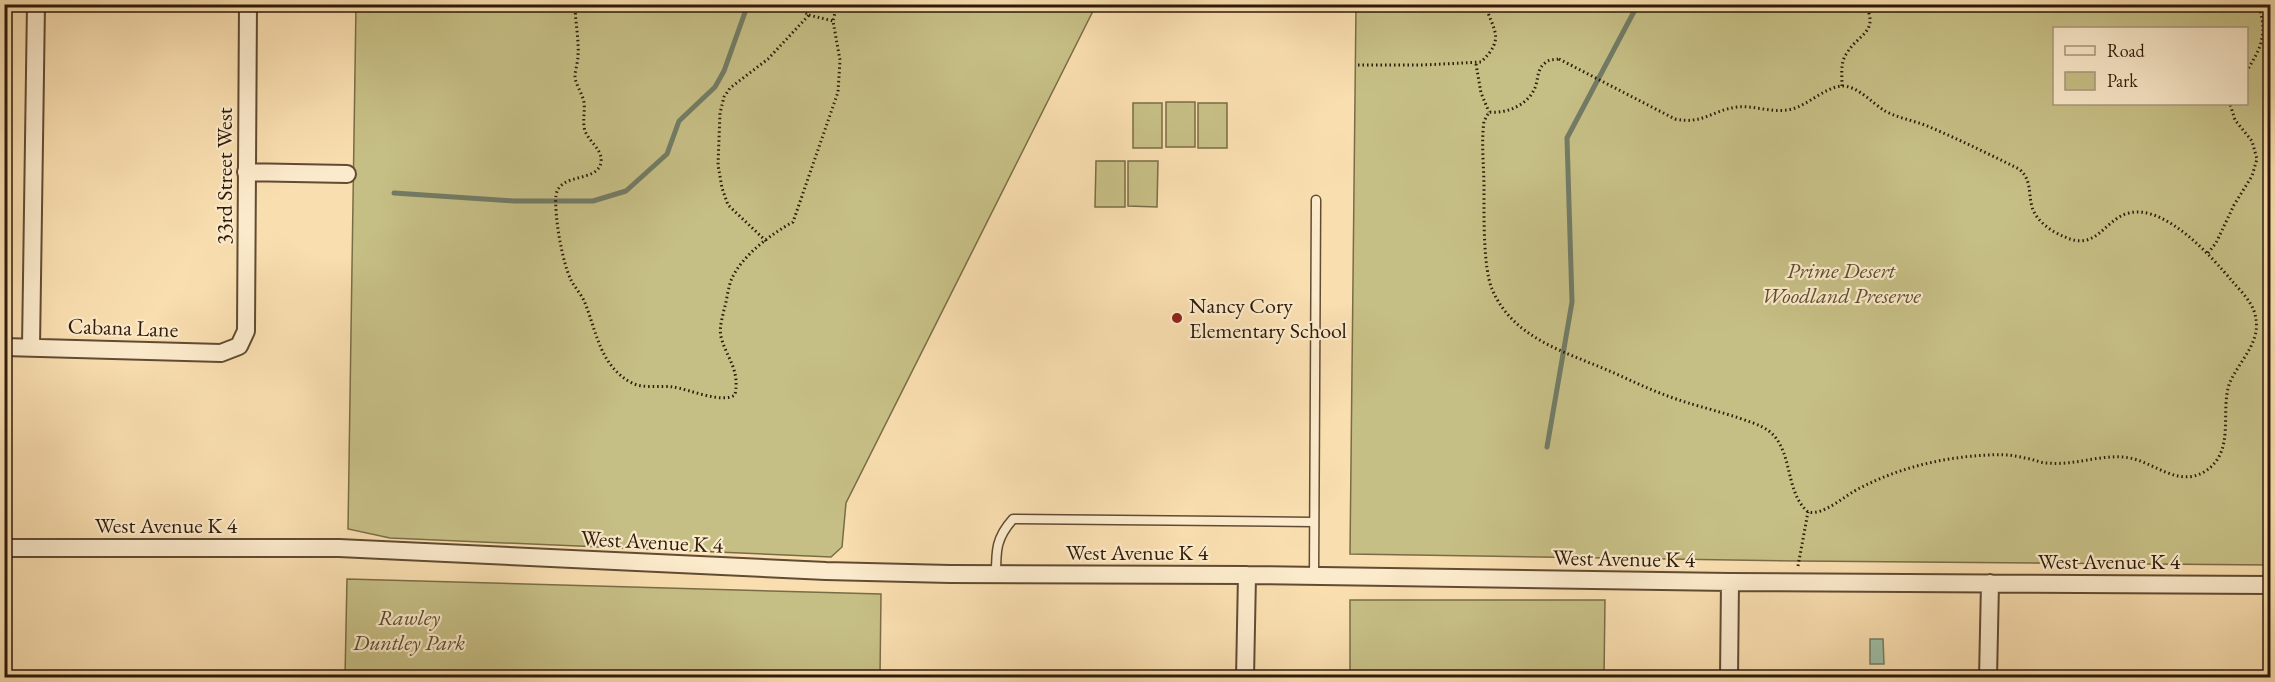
<svg xmlns="http://www.w3.org/2000/svg" width="2275" height="682" viewBox="0 0 2275 682" font-family="'EB Garamond',serif">
<style>
.green{fill:#c6bf85;stroke:#7a6c46;stroke-width:1.5;fill-rule:evenodd}
.water{fill:#9fbda5;stroke:#727c66;stroke-width:1.5}
.lines{fill:none;stroke-linecap:round;stroke-linejoin:round}
.stream{stroke:#727c66;stroke-width:5}
.lane-casing{stroke:#614b32;stroke-width:11}
.street-casing{stroke:#614b32;stroke-width:20}
.path{stroke:#2e1a08;stroke-width:3;stroke-dasharray:1.5 3;stroke-linecap:butt}
.lane{stroke:#fbeacb;stroke-width:8}
.street{stroke:#fbeacb;stroke-width:16}
.poi-dot{fill:#8f2418;stroke:#fbeacb;stroke-width:2}
.labels{text-anchor:middle;stroke-width:4.5;stroke-linejoin:round;paint-order:stroke}
.street-label{font-size:22px;fill:#2e1a08;stroke:#fbeacb}
.park-label{font-size:22px;font-style:italic;fill:#5c4c2e;stroke:#fbeacb}
.poi-label{font-size:22px;fill:#2e1a08;stroke:#fbeacb;text-anchor:start}
</style>
<rect width="100%" height="100%" fill="#f9deaf"/>
<filter id="stains"><feTurbulence type="fractalNoise" baseFrequency=".00333" numOctaves="4"/><feColorMatrix values="0 0 0 0 .2 0 0 0 0 .09 0 0 0 0 .02 0 0 0 .5 -.17"/></filter>
<radialGradient id="worn" r=".72"><stop offset=".6" stop-color="#630" stop-opacity="0"/><stop offset="1" stop-color="#630" stop-opacity=".3"/></radialGradient>
<!-- green -->
<path class="green" d="M356,5h740l-250,498 -4,44 -11,10 -441,-19 -42,-9z
M1356,5h914v560l-472,-4 -448,-7zM2246,28v76h-192v-76z
M1166,102h29v45h-29z
M1133,103h29v45h-29z
M1198,103h29v45h-29z
M1096,161h29v46h-30z
M1128,161h30l-1,46 -29,-1z
M347,579l534,15 -1,83h-535z
M1350,600h255l-1,77h-254z"/>
<!-- water -->
<path class="water" d="M1870,639h13l1,25h-14z"/>
<g class="lines">
<!-- stream -->
<path class="stream" d="M394,193l120,8h79l33,-10 41,-37 12,-33 36,-34 9,-16 24,-67
M1547,447l25,-145 -5,-164 71,-134"/>
<defs>
<path id="lane" d="M996,575c0,-25 0,-37 17,-56l300,3
M1314,576l2,-376"/>
<path id="street" d="M246,172l101,2
M4,347l217,6 18,-7 7,-15 2,-327
M31,347l5,-343
M4,548h335l487,23 124,3 297,1 483,7 540,3
M1245,678l2,-103
M1729,678l1,-96
M1988,678l2,-95"/>
</defs>
<!-- lane casing -->
<use href="#lane" class="lane-casing"/>
<!-- street casing -->
<use href="#street" class="street-casing"/>
<!-- path -->
<path class="path" d="M575,4c0,17 4,34 3,51 0,7 -3,15 -3,22 1,9 8,17 9,26 1,8 -1,15 0,23 1,14 19,22 17,36 -3,21 -41,10 -45,33 -2,19 6,67 15,85 4,8 11,15 14,23 12,30 15,63 47,80 12,6 28,2 41,4 16,2 48,17 62,8 5,-26 -8,-36 -14,-58 -2,-9 1,-18 3,-27 3,-10 4,-23 8,-32 11,-23 39,-44 61,-56l45,-130 2,-32 -7,-39 4,-17
M809,15l24,6
M1559,59l116,60c27,6 38,-9 62,-12 18,-2 36,7 55,2 16,-4 32,-21 49,-23 16,-1 31,17 44,25 15,8 32,10 47,17 30,13 59,27 87,41 13,11 9,23 13,38 4,14 20,25 33,30 32,15 39,-18 64,-24 36,-9 83,44 103,68 8,9 18,19 22,30 10,29 -13,47 -24,71 -11,29 7,70 -26,90 -26,15 -49,-9 -74,-14 -27,-5 -55,8 -82,5 -8,0 -15,-4 -23,-5 -12,-3 -24,-4 -36,-3 -45,2 -88,12 -129,33 -15,7 -36,28 -52,24 -24,-21 -14,-61 -39,-81 -14,-11 -70,-24 -90,-31 -24,-8 -45,-18 -67,-28 -46,-20 -99,-33 -120,-83 -9,-21 -8,-76 -8,-100 0,-23 -3,-46 0,-68l5,-9c19,2 41,-8 47,-27 2,-8 2,-17 9,-22 4,-4 9,-3 14,-4z
M1476,64l5,29 8,19
M1358,65h65l58,-3c25,-24 12,-31 4,-58
M2246,72c16,-25 22,-39 12,-68
M1842,86c0,-11 -2,-24 5,-33 11,-19 33,-21 18,-49
M766,241l-38,-36 -6,-17 -4,-23 2,-52 4,-16 6,-9 38,-29 41,-44 -19,-11
M2208,253l8,-10 18,-38 18,-29 5,-17 -5,-18 -17,-21 -5,-16
M1798,566l10,-54"/>
<!-- lane -->
<use href="#lane" class="lane"/>
<!-- street -->
<use href="#street" class="street"/>
</g>
<!-- markers -->
<circle class="poi-dot" cx="1177" cy="318" r="6"/>
<g class="labels">
<!-- street labels -->
<g class="street-label">
<text transform="translate(224 176) rotate(-90)" y="8">33rd Street West</text>
<text transform="translate(123 327) rotate(2)" y="8">Cabana Lane</text>
<text x="166" y="533">West Avenue K 4</text>
<text transform="translate(652 541) rotate(3)" y="8">West Avenue K 4</text>
<text x="1137" y="560">West Avenue K 4</text>
<text transform="translate(1624 558) rotate(1)" y="8">West Avenue K 4</text>
<text x="2109" y="569">West Avenue K 4</text>
</g>
<!-- park labels -->
<g class="park-label">
<text x="1841" y="278">Prime Desert<tspan x="1841" dy="25">Woodland Preserve</tspan></text>
<text x="409" y="625">Rawley<tspan x="409" dy="25">Duntley Park</tspan></text>
</g>
<!-- poi labels -->
<g class="poi-label">
<text x="1189" y="313">Nancy Cory<tspan x="1189" dy="25">Elementary School</tspan></text>
</g>
</g>
<!-- margin -->
<rect width="2275" height="682" fill="none" stroke="#f9deaf" stroke-width="24"/>
<rect x="6" y="6" width="2263" height="670" fill="none" stroke="#2e1a08" stroke-width="3"/>
<rect x="12" y="12" width="2251" height="658" fill="none" stroke="#2e1a08" stroke-width="1.5"/>
<!-- legend -->
<rect x="2053" y="27" width="195" height="78" fill="#fbeacb" stroke="#a9977d" stroke-width="1.5"/>
<rect x="2065" y="46" width="30" height="9" fill="#fbeacb" stroke="#a9977d" stroke-width="1.5"/>
<text x="2107" y="57" font-size="18" fill="#2e1a08">Road</text>
<rect x="2065" y="72" width="30" height="18" fill="#c6bf85" stroke="#a9977d" stroke-width="1.5"/>
<text x="2107" y="87" font-size="18" fill="#2e1a08">Park</text>
<rect width="100%" height="100%" filter="url(#stains)"/>
<rect width="100%" height="100%" fill="url(#worn)"/>
</svg>
